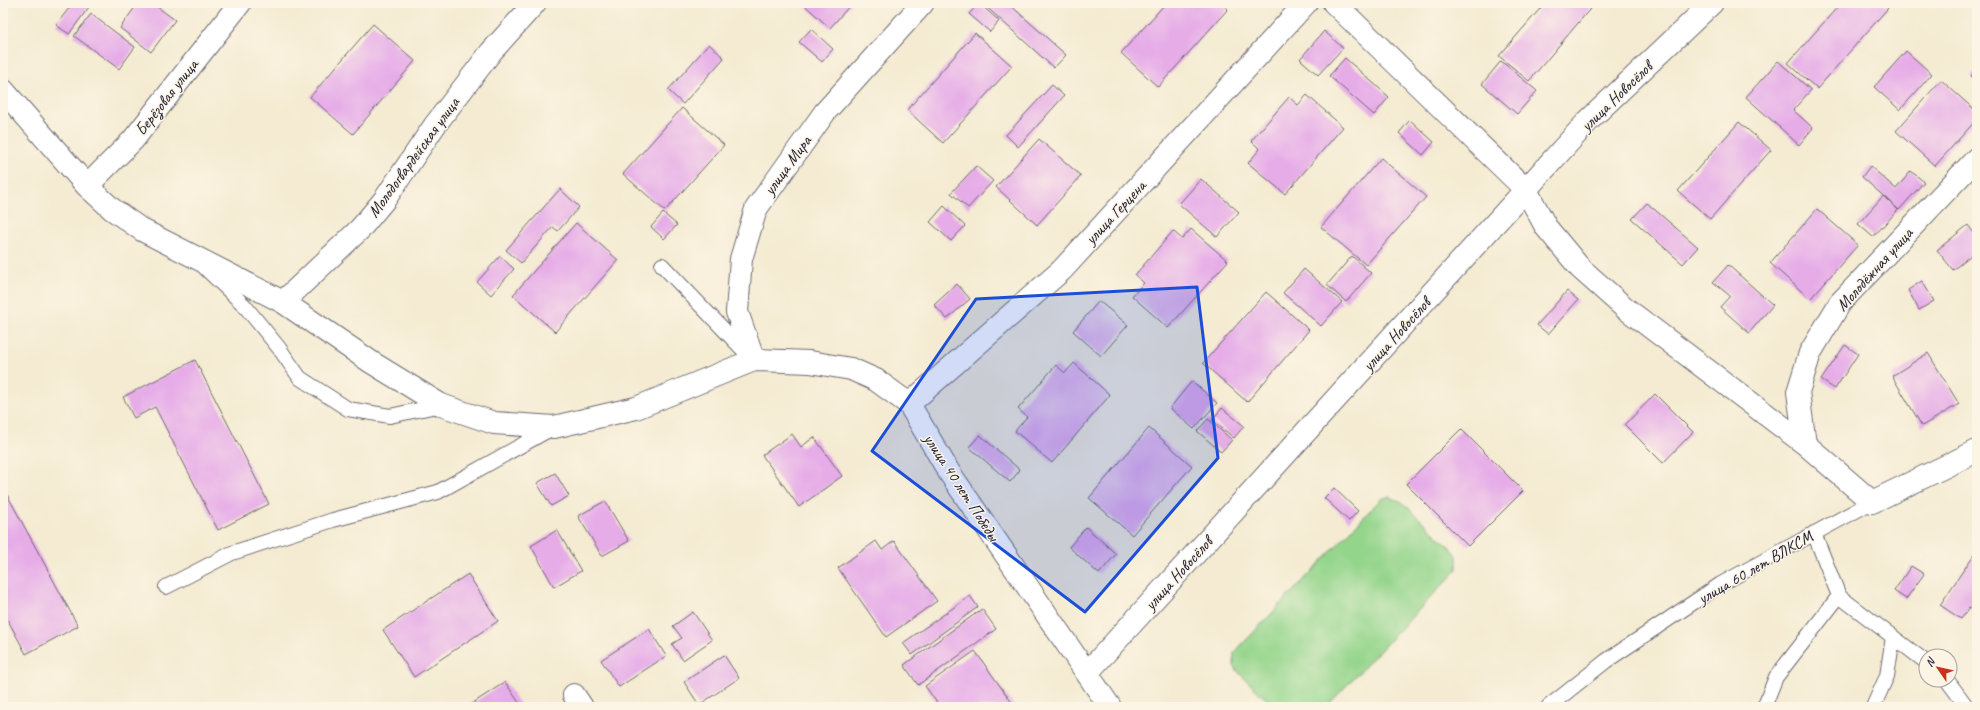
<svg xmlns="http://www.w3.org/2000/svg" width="1980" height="710" viewBox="0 0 1980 710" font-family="Caveat,sans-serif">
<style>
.green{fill:#94d58c;stroke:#5b7c64}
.building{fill:#e6ace8}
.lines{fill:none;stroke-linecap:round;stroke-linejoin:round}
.lane-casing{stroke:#6c6870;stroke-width:16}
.street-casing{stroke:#6c6870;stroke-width:24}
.lane{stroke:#fff;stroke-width:14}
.street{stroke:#fff;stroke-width:22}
.marked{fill:#1d4ed8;fill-opacity:0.2;stroke:#1d4ed8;stroke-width:3;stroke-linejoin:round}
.labels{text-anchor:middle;stroke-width:3;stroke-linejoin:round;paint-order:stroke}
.street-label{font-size:17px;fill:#22223b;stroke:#fcf5e5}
</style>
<rect width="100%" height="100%" fill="#fcf5e5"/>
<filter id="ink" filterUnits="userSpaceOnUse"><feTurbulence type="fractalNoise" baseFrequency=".025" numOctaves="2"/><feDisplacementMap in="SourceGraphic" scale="8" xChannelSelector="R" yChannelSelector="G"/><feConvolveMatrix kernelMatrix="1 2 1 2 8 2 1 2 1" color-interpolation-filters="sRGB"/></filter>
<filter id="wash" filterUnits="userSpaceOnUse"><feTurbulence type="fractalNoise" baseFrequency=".012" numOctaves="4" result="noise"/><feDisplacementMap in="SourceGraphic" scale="16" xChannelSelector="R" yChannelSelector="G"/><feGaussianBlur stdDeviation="0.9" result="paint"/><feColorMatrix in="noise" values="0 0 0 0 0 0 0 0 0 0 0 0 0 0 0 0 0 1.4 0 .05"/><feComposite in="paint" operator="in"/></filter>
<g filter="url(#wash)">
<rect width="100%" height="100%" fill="#f4ebd2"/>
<!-- green -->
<path class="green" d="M1390,497l12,5 51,48 4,6v14l-131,137h-52l-36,-35 -4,-6v-13l144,-151 5,-4z"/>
<g id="blocks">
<!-- building -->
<path class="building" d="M73,3h12l4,4 -20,27 -13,-9z
M138,3h14l23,17 -24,32 -31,-24z
M802,3h50l-22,25z
M979,3l20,18 -9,11 -21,-18z
M982,3h26l58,52 -12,13z
M1166,3h55l7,6 -70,78 -37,-34z
M1545,3h50l-66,78 -30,-25z
M1841,3h41l6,5 -71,81 -29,-26z
M91,14l44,33 -16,22 -45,-33z
M373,24l42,37 -62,73 -43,-37z
M811,29l22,20 -11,13 -23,-20z
M1324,31l19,17 -25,27 -18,-16z
M975,33l37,33 -69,77 -36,-33z
M709,44l15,14 -41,46 -15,-14z
M1906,51l26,23 -32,36 -26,-23z
M1345,58l44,39 -15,18 -45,-39z
M1501,61l36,30 -20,23 -35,-30z
M1778,61l33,29 -18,20 20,18 -14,17 -53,-48z
M1977,69v12l-6,-5z
M1941,80l36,32v7l-42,47 -39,-35z
M1052,85l12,11 -46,51 -12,-12z
M1307,95l36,32 -58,67 -37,-31 12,-14 -9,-8 38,-44 9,8z
M682,108l42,37 -59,66 -42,-37z
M1410,120l24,22 -11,13 -24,-22z
M1739,122l32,28 -61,69 -32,-28z
M1039,139l42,37 -44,49 -41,-38z
M1381,158l45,39 -60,68 -45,-38z
M976,166l17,15 -25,27 -17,-15z
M1870,166l26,23 15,-18 13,11 -25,28 -37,-33z
M1201,179l38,33 -22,25 -38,-33z
M560,189l19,18 -21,24 -5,-4 -32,36 -15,-13z
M1883,196l15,14 -25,27 -15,-13z
M1647,203l51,44 -15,17 -51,-45z
M944,206l21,20 -14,15 -21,-19z
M1817,209l41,36 -48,54 -40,-36z
M663,213l14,12 -13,14 -13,-12z
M576,223l42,37 -63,72 -42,-37z
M1968,225l9,12v13l-24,20 -16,-20z
M1191,229l37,32 -60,67 -36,-32 12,-13 -9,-8 38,-44 9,8z
M500,256l14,13 -23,26 -14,-13z
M1352,256l19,17 -25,29 -19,-17z
M1728,265l45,40 -24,28 -29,-26 10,-11 -17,-14z
M1304,269l38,33 -21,24 -38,-33z
M1922,281l12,20 -15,9 -11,-20z
M957,284l13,15 -23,20 -13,-14z
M1567,291l11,9 -30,34 -11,-9z
M1266,292l43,38 -62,72 -44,-39z
M1099,301l29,24 -27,31 -28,-25z
M1845,345l13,9 -23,35 -14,-9z
M1928,353l31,51 -37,22 -30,-50z
M195,360l74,144 -51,26 -63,-123 -21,11 -11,-21z
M1074,363l36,32 -58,68 -37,-32 12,-14 -9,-8 38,-44 9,8z
M1192,381l25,22 -23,26 -24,-21z
M1655,394l38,38 -30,31 -38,-38z
M1222,408l22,18 -10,12 -22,-18z
M1208,419l24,21 -11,12 -24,-21z
M1149,428l43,38 -60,69 -43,-37z
M1461,429l62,62 -55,55 -62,-62z
M792,434l9,13 13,-10 28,39 -43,31 -37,-52z
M980,435l40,35 -10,12 -41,-35z
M555,473l14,23 -18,10 -14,-23z
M3,487l75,139 -52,28 -23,-43z
M1334,488l24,23 -9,10 -25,-23z
M605,501l24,40 -27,15 -24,-40z
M1086,527l30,27 -17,20 -30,-27z
M557,530l24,41 -27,16 -23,-41z
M876,541l6,9 12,-9 43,60 -51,36 -48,-69z
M1977,550v63l-8,-5 -8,11 -21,-14z
M1911,566l13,8 -18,25 -12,-8z
M468,574l30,47 -84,56 -31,-47z
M970,596l8,11 -66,48 -9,-12z
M982,609l14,20 -78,56 -14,-20z
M693,612l19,28 -29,20 -11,-16 10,-6 -9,-12z
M649,629l17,27 -47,31 -18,-27z
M975,651l40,56h-75l-15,-21z
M724,655l15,23 -40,27 -15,-23z
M505,682l17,25h-55z"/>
</g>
</g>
<g filter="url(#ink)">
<use href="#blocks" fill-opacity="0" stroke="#6c6870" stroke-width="1"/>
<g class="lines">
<defs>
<path id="lane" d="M662,265l87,91
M205,268l39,37 35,43 21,30 48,31 42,7 51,-11
M1814,533l25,63 87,66
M166,587l66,-34 101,-33 105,-28 116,-65
M1947,680l20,27
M1548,707l58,-46 115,-77 151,-82
M1764,707l12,-30 63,-81
M1873,707l14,-31 6,-39"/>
<path id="street" d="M1334,3l192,187 20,37 34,41 45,40 180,136 67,58 105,-51
M3,90l84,96 25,23 30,21 141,72 88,60 70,43 53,18 60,4 82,-19 118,-48 56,2 41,7 25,11 33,24 40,68 161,235
M87,186l46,-46 107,-137
M283,302l77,-73 25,-30 50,-74 56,-73 44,-49
M754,360l-17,-48 4,-53 15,-50 69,-97 98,-109
M909,404l153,-134 244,-267
M1805,444l-7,-52 12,-39 30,-50 137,-145
M1087,673l501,-552 124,-118
M574,695l8,12"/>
</defs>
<!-- lane casing -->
<use href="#lane" class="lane-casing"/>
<!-- street casing -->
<use href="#street" class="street-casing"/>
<!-- lane -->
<use href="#lane" class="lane"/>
<!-- street -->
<use href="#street" class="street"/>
</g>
</g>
<!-- marked area -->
<path class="marked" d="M1197,287l21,171 -133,154 -213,-161 104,-152z"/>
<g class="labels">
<!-- street labels -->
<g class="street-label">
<text transform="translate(1616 96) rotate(-44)" y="6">улица Новосёлов</text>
<text transform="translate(166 97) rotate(-52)" y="6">Берёзовая улица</text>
<text transform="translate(413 157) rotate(-54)" y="6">Молодогвардейская улица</text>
<text transform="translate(787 165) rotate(-54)" y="6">улица Мира</text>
<text transform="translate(1115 212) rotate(-47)" y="6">улица Герцена</text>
<text transform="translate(1874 269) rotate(-48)" y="6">Молодёжная улица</text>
<text transform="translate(1396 334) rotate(-48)" y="6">улица Новосёлов</text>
<text transform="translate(962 487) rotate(57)" y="6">улица 40 лет Победы</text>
<text transform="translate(1755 567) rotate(-30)" y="6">улица 60 лет ВЛКСМ</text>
<text transform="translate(1178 573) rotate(-48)" y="6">улица Новосёлов</text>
</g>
</g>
<!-- margin -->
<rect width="1980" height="710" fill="none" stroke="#fcf5e5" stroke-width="16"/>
<!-- north arrow -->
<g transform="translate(1938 668) rotate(304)"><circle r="19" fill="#fcf5e5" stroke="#a5a1a1"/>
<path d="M0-3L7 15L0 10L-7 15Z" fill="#c8321e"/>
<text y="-6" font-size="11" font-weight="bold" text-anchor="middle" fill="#22223b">N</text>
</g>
</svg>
